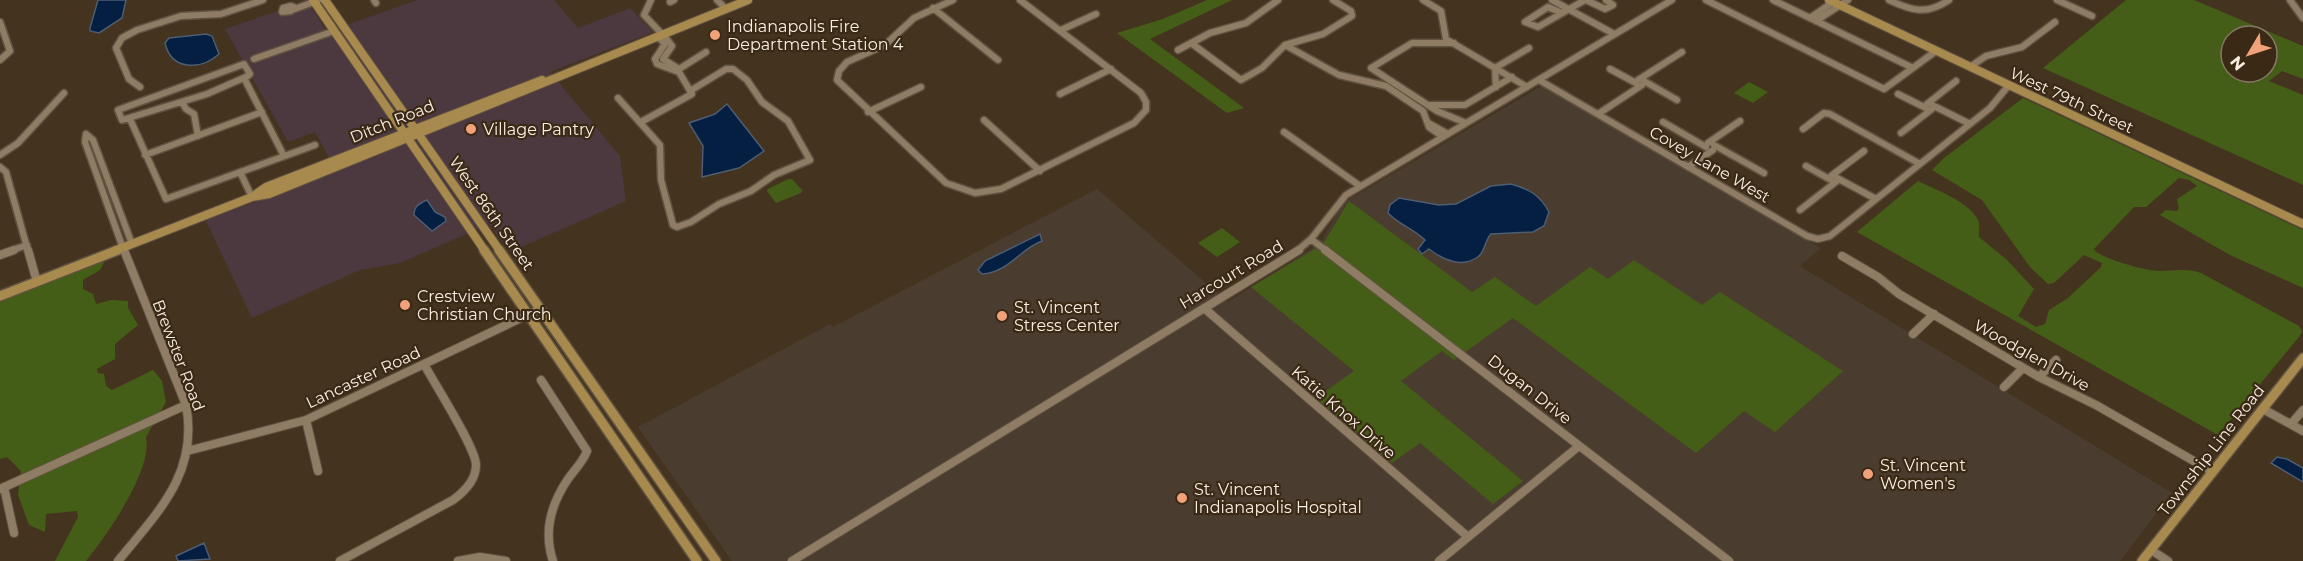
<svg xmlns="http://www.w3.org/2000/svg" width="2303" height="561" viewBox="0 0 2303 561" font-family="Montserrat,sans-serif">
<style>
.commercial{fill:#4c383f}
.medical{fill:#4a3c2e}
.green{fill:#455e17;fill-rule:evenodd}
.water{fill:#041f41;stroke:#4e5d71;stroke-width:1.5}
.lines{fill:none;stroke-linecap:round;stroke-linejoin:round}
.minor-far1-casing{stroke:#605240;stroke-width:9}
.minor-casing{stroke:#605240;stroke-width:10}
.major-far1-casing{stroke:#605240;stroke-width:10}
.major-casing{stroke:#605240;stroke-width:12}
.minor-far1{stroke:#8f7c65;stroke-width:6}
.minor{stroke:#8f7c65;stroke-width:8}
.major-far1{stroke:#a98a4e;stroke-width:8}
.major{stroke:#a98a4e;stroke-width:9}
.poi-dot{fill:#f1a27b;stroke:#3a2915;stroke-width:2}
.labels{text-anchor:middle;stroke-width:4.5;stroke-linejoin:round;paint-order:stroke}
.poi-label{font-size:16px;fill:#f9eee2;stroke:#3a2915;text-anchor:start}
.street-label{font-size:16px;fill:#f9eee2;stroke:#3a2915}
</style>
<rect width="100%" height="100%" fill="#44331f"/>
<!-- commercial -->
<path class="commercial" d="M417,0h137l24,28 52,-20 23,24 -103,40 70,84 6,45 -116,51 -21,-28 -89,39 -40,7 -108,48 -47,-99 59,-20 71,-30 -20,-37 -27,10 -63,-113 82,-28 20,31z"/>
<!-- medical -->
<path class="medical" d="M1543,85l278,163 -21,18 372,227 -52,68h-1388l-94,-134 192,-103 3,3 264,-138 131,113 92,-59 23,-40z"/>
<!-- green -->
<path class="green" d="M1207,0h25l-82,39 94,69 -17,5 -110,-80 46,-14z
M2126,0h68l109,46v33l-21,-8 -13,10 34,14v90l-260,-117zM2231,36h36v36h-36z
M1749,82l19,10 -15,11 -19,-10z
M2023,98l280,132v58l-73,-33 -70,-40 6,-5 11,1 2,-3 -2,-9 20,-13 -8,-6 -10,-2 -33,29h-12l-40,42c4,9 53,22 65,22 15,0 27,-3 42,2l98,53 3,5 -3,6 -81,98 -361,-203 61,-51c18,9 48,19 59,37 4,6 1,12 2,19l28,23 27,29 -16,27 18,11 9,-3 4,-14 19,-12 33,-31 1,-4 -18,-8 -30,28 -6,1 -18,-17 -48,-67 -50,-30 12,-12z
M788,179h4l10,11 -1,3 -25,10 -9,-12 1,-2z
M1349,201l123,91 23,-15 41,29 54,-39 18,12 26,-19 68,45 18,-13 123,79 -68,61 -31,-21 -48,42 -183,-135 -59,42 -12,-9 -41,30 122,100 -30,23 -73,-61 -28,20 -76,-65 38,-27 -103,-84 72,-43z
M1222,228l18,14 -23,15 -19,-14z
M107,257l-7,13 -17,10v9l10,5 3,10 15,-4 17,1v7l10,17 -23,19v15l-18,10 1,4 6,1 2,12 6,4 41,-20 9,11 4,21 -20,35c7,33 -39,98 -60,124h-31l23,-44 -1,-6 -31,3 -1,18 -16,-7 -11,-30 3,-24 -14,-14 -7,2v-159z"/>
<!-- water -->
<path class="water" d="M98,0h28l-4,18 -23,15 -9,-2v-3z
M206,34l6,2 7,18c-19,17 -48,16 -54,-11l4,-5z
M727,104l37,47 -25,17 -37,9 1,-31 -14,-23 26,-9z
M1511,184c18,5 29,11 38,28l-5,14 -11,6 -42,2c-6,6 -6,17 -12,22 -16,13 -36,4 -50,-7l-7,5 -4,-5 7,-9c-12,-12 -26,-15 -37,-27l2,-8 9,-7 40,7 17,-1 35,-18z
M427,200l8,12 10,5 1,4 -14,10 -18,-16c0,-9 6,-12 13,-15z
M1040,234l2,7c-21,7 -34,32 -60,33l-4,-4 7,-9z
M2277,457l10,2 16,9v14l-32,-19z
M204,543l6,16 -32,2 -2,-5z"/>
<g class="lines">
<defs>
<path id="minor-far1" d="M374,0l2,3
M651,0l-7,15 18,19
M717,0l9,9
M953,0l-39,18 -29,27 -38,17 -8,9 -2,9 109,103 29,10 26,-4 133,-66 12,-13v-8l-5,-9 -121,-93
M1423,0l18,11 5,28 81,48
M1552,0l62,34
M1586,0l19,9 8,-4 -7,-5
M1706,0l178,89 52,-38
M1773,0l140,68
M1889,0c23,11 38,15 60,0
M2057,0l35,16
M2290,0l13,18
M670,2l4,-2
M291,6l3,1 -3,4 -9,1 1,-4z
M933,8l65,52
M292,10l27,-10
M1562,13l-14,-6 -23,15 13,5 47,-27
M1810,18l26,-18
M1816,21l32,-21
M0,22l10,29 -10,9
M1061,30l35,-16
M657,36l8,8 -10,15 2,5 19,7
M1191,43l50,37 21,-12 23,-23 38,-11 29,-18 -1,-5 -18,-11
M1454,43h-42l-41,25 66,43 29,12
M1285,45l54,30 47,11 37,25 6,16 14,10
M1178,50l32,-17 36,-10 32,-23
M254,59l80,-28
M244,64l6,10 -2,2 -41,18 -85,26 -4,-10z
M1970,67l16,-11 36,-9 33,-25
M1610,69l26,14
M676,71l30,-19
M244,78l40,78
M1539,80l268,156 11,3 12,-3 160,-128 19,-23
M1638,80l44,-28
M1644,81l33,19
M140,87l-11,-8 -13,-31 6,-10 15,-8 44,-14 40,-2 42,-14
M1496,87l-1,-19 34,-20
M1060,94l51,-25
M1898,94l28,14
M618,98l42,47 1,35 12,45 4,2 14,-5 28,-18 32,-13 23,-16 36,-15 -22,-39 -26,-19 -15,-22 -14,-11h-7l-36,22
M182,102l4,7 8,5 4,22
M1927,104l29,-23
M1429,105h36l47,-28
M1932,105l38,19
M868,112l53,-25
M1598,114l44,-29
M130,119l36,80 149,-54
M984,120l56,51
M641,122l51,-28 -16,-27 -13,-8 9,-13 -9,-12
M1663,122l43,25
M1428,123l20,11
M1803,129l21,-16 6,1 90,50
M1284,132l76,54
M1901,133l31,-24
M86,134l-1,8 39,109
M86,134l7,6 39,104
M1708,143l32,-22
M1714,145l50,28
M0,155l18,-12 46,-50
M145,155l117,-43
M1806,166l25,14
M0,167l6,5 22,79
M1688,167l25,-17
M240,172l12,25
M1831,176l33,-25
M1837,178l39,21
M1800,210l37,-29
M1312,240l15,11
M10,251l17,-6
M1297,251l14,-12 35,-44 326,-195"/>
<path id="minor" d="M28,250l9,32
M1325,250l404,311
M0,255l14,-5
M1842,256l36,21 21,17 140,83 57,28 117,67
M1204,308l263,228
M1913,334l21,-20
M2039,377l17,-17
M541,380l46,71c-4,11 -12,18 -19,28 -17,25 -25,52 -15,82
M2004,387l19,-19
M2263,409l40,22
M306,420l12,51
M2291,424l12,-14
M191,450l115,-30 234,-111
M4,487l10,46
M0,489l186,-84
M2151,550l17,11
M118,561c40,-49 81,-88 68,-156l-62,-155
M340,561l113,-61c11,-8 23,-20 23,-35 0,-17 -42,-82 -52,-101
M458,561l22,-4 26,4
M792,561l507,-311
M1439,561l140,-115"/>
<path id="major-far1" d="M313,0l172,251
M325,0l175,251
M1829,0l474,224
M256,194l10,-7 276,-107
M114,251l138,-54 17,-3 479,-194"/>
<path id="major" d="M484,250l213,311
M499,250l217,311
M0,296l118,-46
M2142,561l161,-203"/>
</defs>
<!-- minor-far1 casing -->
<use href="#minor-far1" class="minor-far1-casing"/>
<!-- minor casing -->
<use href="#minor" class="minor-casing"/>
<!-- major-far1 casing -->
<use href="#major-far1" class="major-far1-casing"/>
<!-- major casing -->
<use href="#major" class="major-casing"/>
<!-- minor-far1 -->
<use href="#minor-far1" class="minor-far1"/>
<!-- minor -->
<use href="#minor" class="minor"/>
<!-- major-far1 -->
<use href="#major-far1" class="major-far1"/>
<!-- major -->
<use href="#major" class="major"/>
</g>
<!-- markers -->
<g class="poi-dot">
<circle cx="715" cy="35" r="6"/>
<circle cx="471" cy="129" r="6"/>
<circle cx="405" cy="305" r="6"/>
<circle cx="1002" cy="316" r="6"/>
<circle cx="1868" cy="474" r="6"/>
<circle cx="1182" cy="498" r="6"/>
</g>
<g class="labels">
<!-- poi labels -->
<g class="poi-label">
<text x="727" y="32">Indianapolis Fire<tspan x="727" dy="18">Department Station 4</tspan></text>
<text x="483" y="135">Village Pantry</text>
<text x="417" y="302">Crestview<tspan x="417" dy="18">Christian Church</tspan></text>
<text x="1014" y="313">St. Vincent<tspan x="1014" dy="18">Stress Center</tspan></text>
<text x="1880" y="471">St. Vincent<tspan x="1880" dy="18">Women's</tspan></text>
<text x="1194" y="495">St. Vincent<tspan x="1194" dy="18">Indianapolis Hospital</tspan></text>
</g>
<!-- street labels -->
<g class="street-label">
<text transform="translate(2072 100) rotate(25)" y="6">West 79th Street</text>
<text transform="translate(392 121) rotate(-22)" y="6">Ditch Road</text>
<text transform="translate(1710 164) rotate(30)" y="6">Covey Lane West</text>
<text transform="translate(492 213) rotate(55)" y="6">West 86th Street</text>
<text transform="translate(1231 274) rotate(-31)" y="6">Harcourt Road</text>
<text transform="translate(179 355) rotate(69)" y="6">Brewster Road</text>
<text transform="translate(2032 355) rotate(29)" y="6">Woodglen Drive</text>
<text transform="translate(363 377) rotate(-25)" y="6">Lancaster Road</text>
<text transform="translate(1530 389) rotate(38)" y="6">Dugan Drive</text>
<text transform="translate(1344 412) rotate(41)" y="6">Katie Knox Drive</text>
<text transform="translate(2211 450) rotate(-52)" y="6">Township Line Road</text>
</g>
</g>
<!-- north arrow -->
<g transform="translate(2249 54) rotate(231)"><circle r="28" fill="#3a2915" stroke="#867867" stroke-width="1.5"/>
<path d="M0-4.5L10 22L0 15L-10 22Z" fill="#f1a27b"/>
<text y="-9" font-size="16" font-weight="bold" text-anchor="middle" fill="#f9eee2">N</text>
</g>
</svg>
